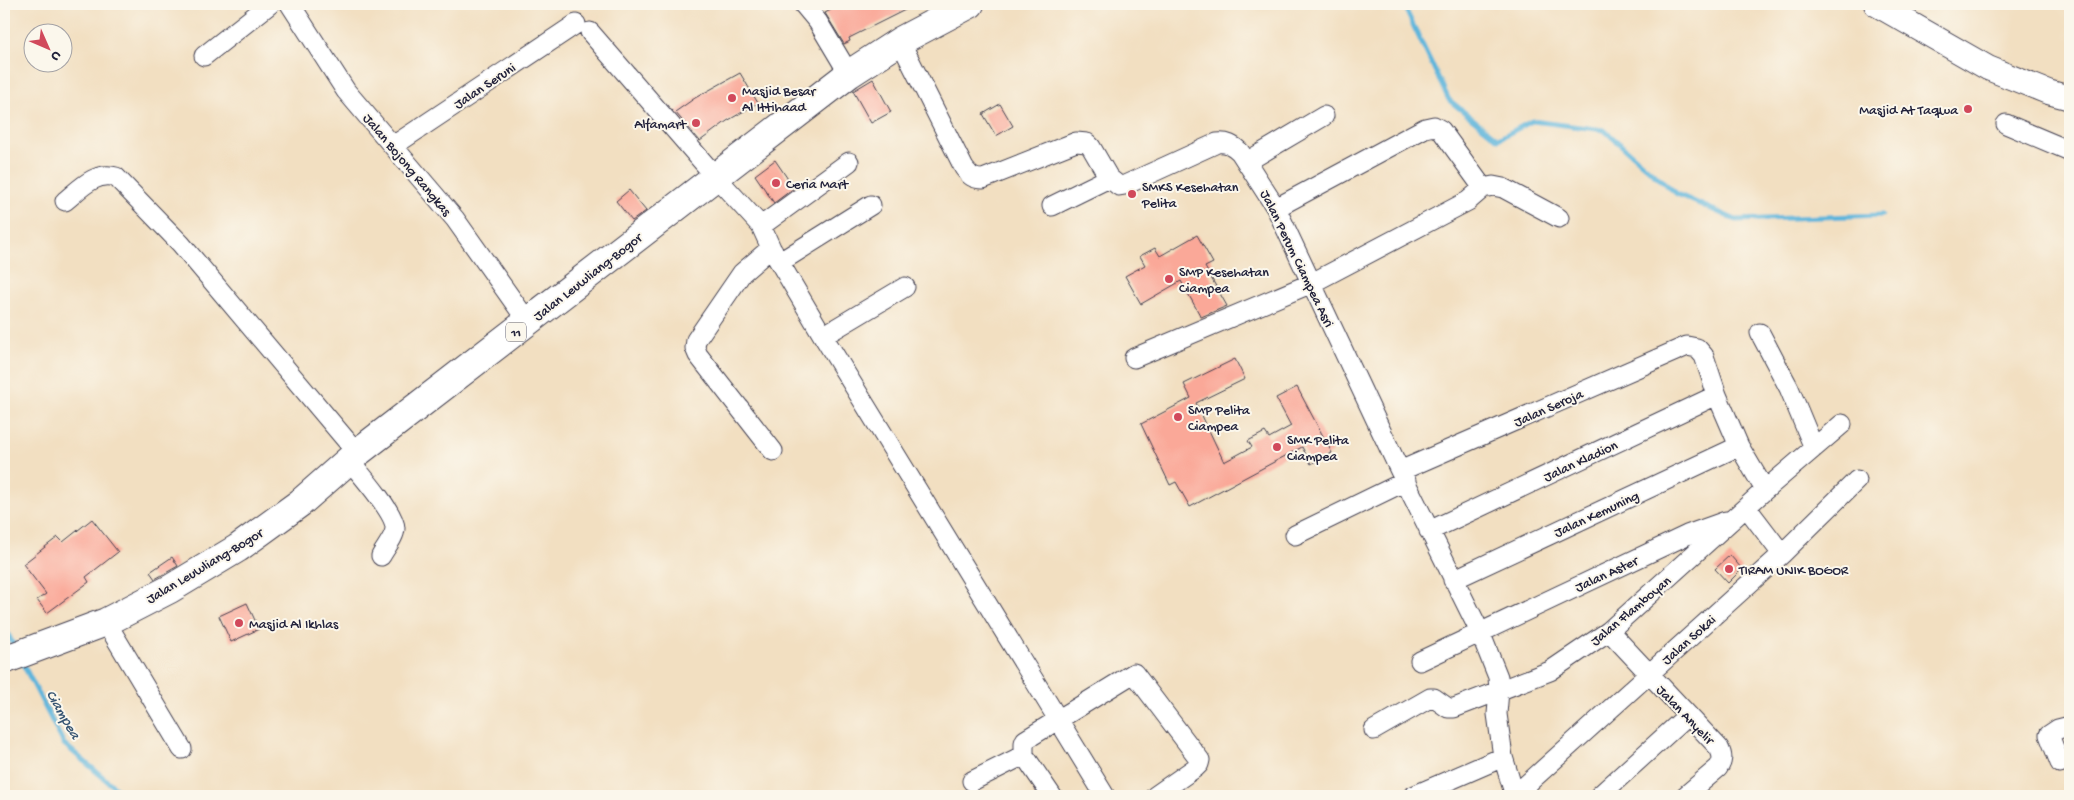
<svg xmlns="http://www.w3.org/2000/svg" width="2074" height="800" viewBox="0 0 2074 800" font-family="'Gochi Hand',sans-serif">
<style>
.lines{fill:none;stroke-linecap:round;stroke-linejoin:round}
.stream{stroke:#5eb5db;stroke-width:5}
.building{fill:#faa898}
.minor-casing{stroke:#413e4f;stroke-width:21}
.major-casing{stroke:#413e4f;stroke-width:26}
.highway-casing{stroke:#413e4f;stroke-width:30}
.minor{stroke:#fff;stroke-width:19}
.major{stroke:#fff;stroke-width:24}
.highway{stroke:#fff;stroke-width:28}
.poi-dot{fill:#d1495b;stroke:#fbf7ec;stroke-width:2}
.labels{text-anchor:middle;stroke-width:4;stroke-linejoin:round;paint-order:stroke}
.shield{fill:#fbf7ec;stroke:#636270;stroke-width:1}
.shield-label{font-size:12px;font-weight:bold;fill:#22223b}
.street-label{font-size:14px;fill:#22223b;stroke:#fbf7ec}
.poi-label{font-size:14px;fill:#22223b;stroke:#fbf7ec;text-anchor:start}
.water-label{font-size:15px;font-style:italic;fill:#375573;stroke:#fbf7ec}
</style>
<rect width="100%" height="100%" fill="#fbf7ec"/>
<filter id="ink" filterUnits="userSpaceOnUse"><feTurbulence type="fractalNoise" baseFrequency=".02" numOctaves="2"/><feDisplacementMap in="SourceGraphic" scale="10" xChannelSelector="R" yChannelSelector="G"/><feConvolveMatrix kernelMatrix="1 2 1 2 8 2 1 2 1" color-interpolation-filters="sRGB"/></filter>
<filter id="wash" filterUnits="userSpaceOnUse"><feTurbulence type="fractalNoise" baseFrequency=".0096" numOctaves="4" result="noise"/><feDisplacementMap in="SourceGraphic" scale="20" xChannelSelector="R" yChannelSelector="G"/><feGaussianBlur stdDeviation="1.12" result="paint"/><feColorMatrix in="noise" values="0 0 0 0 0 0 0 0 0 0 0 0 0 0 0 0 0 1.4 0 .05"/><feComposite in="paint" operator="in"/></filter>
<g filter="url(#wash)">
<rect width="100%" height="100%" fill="#f2dfc1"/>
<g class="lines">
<!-- stream -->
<path class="stream" d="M1403,4l46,96 49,39 34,-18 72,9 73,64 59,26 146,-5
M4,626l11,22
M22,662l42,82 61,52"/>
</g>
<g id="blocks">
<!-- building -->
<path class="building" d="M842,4h75l-68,34 1,3 -6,3 -19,-31z
M740,73l18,30 -31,18 -27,20 -25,-29 20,-14z
M873,79l18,33 -20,11 -18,-32z
M1000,104l13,22 -17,10 -13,-22z
M775,160l19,28 -20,15 -19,-28z
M629,190l17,21 -14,10 -16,-20z
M1197,235l16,28 -8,4 22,39 -26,11 -20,-36 -40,23 -16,-28 20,-11 -5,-9 15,-8 5,8z
M1235,359l10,20 -49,24 28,59 28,-15 -4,-6 17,-9 4,6 22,-12 -15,-28 21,-11 35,66 -21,11 -9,-17 -112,60 -14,-25 -6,3 -29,-61 50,-26 -7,-14z
M92,519l26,33 -32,25 3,5 -42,31 -10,-13 9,-6 -23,-30 35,-27 5,5z
M1730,555l12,14 -14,14 -13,-14z
M172,557l6,9 -23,13 -5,-7z
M247,603l12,26 -28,13 -12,-26z"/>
</g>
</g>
<g filter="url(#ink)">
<use href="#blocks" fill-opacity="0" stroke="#413e4f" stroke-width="1"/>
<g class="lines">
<defs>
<path id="minor" d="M290,4l56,87 109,128 73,103
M803,4l15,18 31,52
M590,32l125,144 46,50 10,22 52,88 282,460
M900,41l64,127c6,8 9,11 19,11l93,-37 11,1 4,4 18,31 10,8 6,-1 92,-42c10,-1 16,2 23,9l36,56 124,263 80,161 18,45 1,14 -2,23 6,43 12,39
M204,56l66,-52
M2006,124l64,27
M393,146l183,-122
M1248,161l76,-45
M1483,188l10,-2 10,2 56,30
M65,201c15,-12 30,-30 51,-24l65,67 176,209
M1052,206l57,-28
M761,226l88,-64
M771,248l-29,25 -46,67 -1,8 3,7 75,96
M780,262l91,-57
M1760,333l29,55 25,60
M823,336l82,-49
M1134,358l178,-75 156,-82 15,-13 -42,-58 -7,-4 -9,2 -149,80
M349,460c10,12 46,53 46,68 0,9 -10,20 -14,28
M1400,471l287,-125 10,2 7,8 13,39 22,51 26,44
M1747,508l35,46
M1429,531l288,-136
M1295,535l111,-54
M1453,580l286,-134
M106,622l76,127
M1609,631l110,117c4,8 4,13 -1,20l-33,28
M1420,661l267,-126 39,-14
M1374,730l56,-32h4l14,10h6l96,-37 59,-40 156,-141 77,-66
M1024,755l28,41
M2060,763l-11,-28 9,-6 12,-3
M972,781l52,-26v-12l1,-3 109,-67 66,87 -1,4 -4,4 -40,28
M1515,795l267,-241 75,-74
M1413,796l90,-39
M1599,796l88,-80"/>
<path id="major" d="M1876,4l112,64 60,24 22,6"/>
<path id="highway" d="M4,660l102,-38 64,-33 68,-41 62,-45 57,-50 492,-379 51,-33 70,-37"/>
</defs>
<!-- minor casing -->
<use href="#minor" class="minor-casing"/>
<!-- major casing -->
<use href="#major" class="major-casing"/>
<!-- highway casing -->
<use href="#highway" class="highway-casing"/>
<!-- minor -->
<use href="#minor" class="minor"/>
<!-- major -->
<use href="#major" class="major"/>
<!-- highway -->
<use href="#highway" class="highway"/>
</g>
</g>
<!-- markers -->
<g class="poi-dot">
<circle cx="732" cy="98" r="5"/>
<circle cx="1968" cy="109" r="5"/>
<circle cx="696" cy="123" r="5"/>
<circle cx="776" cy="183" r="5"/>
<circle cx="1132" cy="194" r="5"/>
<circle cx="1169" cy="279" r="5"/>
<circle cx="1178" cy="417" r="5"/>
<circle cx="1277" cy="447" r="5"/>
<circle cx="1729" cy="569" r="5"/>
<circle cx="239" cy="623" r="5"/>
</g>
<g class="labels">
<!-- shield labels -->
<rect class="shield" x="506" y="322.5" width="20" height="19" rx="4"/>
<g class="shield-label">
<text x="516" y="336">11</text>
</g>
<!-- street labels -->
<g class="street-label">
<text transform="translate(484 85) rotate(-34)" y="5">Jalan Seruni</text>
<text transform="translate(408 164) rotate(50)" y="5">Jalan Bojong Rangkas</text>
<text transform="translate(1298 258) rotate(64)" y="5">Jalan Perum Ciampea Asri</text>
<text transform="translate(587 276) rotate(-38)" y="5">Jalan Leuwliang-Bogor</text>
<text transform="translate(1548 407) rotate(-24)" y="5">Jalan Seroja</text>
<text transform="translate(1580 460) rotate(-25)" y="5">Jalan Kladion</text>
<text transform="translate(1596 513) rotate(-25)" y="5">Jalan Kemuning</text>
<text transform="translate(204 565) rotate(-31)" y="5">Jalan Leuwliang-Bogor</text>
<text transform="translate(1606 573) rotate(-25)" y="5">Jalan Aster</text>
<text transform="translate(1630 610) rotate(-40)" y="5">Jalan Flamboyan</text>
<text transform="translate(1688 639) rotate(-42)" y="5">Jalan Sokai</text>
<text transform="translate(1686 714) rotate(46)" y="5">Jalan Anyelir</text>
</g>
<!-- poi labels -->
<g class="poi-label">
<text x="742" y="95">Masjid Besar<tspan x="742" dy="16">Al Ittihaad</tspan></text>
<text x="1958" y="114" text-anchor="end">Masjid At Taqwa</text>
<text x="686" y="128" text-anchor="end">Alfamart</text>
<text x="786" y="188">Ceria Mart</text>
<text x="1142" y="191">SMKS Kesehatan<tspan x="1142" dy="16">Pelita</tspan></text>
<text x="1179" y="276">SMP Kesehatan<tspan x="1179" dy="16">Ciampea</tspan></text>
<text x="1188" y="414">SMP Pelita<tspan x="1188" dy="16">Ciampea</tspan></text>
<text x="1287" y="444">SMK Pelita<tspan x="1287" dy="16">Ciampea</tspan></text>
<text x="1739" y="574">TIRAM UNIK BOGOR</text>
<text x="249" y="628">Masjid Al Ikhlas</text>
</g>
<!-- water labels -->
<g class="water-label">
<text transform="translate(64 714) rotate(60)" y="5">Ciampea</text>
</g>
</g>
<!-- margin -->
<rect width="2074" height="800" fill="none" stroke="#fbf7ec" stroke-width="20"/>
<!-- north arrow -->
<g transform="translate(48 48) rotate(135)"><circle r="24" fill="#fbf7ec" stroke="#a4a2a5"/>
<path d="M0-4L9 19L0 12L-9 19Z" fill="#d1495b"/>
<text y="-8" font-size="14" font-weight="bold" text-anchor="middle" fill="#22223b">U</text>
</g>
</svg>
